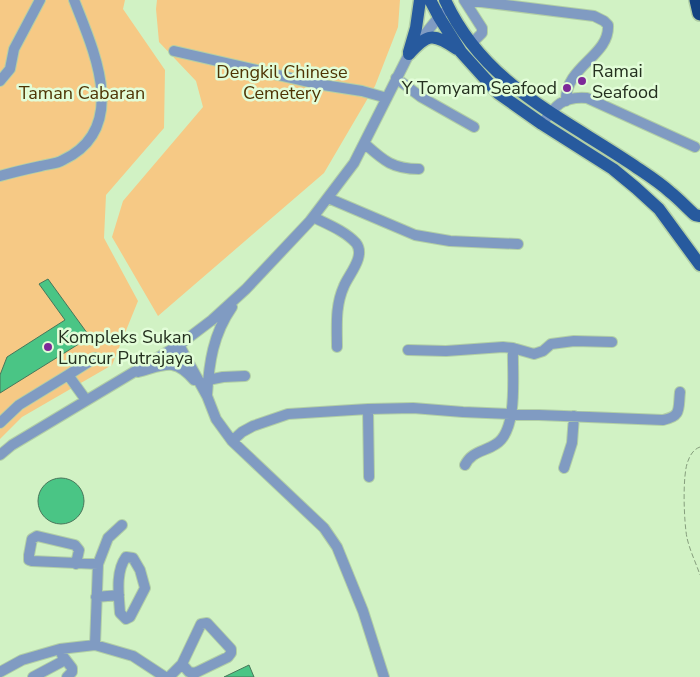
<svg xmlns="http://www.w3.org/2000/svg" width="700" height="677" viewBox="0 0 700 677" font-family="'Nunito Sans',sans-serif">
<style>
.green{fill:#f6c985}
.building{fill:#4ac585;stroke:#47775a}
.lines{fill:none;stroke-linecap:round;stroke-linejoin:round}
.minor-casing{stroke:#b2cfa6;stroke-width:12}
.major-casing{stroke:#b2cfa6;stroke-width:15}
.highway-casing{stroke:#b2cfa6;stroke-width:18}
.path{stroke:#869e7d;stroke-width:1;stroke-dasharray:5 2.5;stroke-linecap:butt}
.minor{stroke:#809bc2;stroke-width:10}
.major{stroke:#275a9e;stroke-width:12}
.highway{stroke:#144381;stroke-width:15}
.poi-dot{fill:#7d2998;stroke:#e2fdd8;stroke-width:2}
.labels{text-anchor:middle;stroke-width:5;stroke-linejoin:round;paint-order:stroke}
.poi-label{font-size:18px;fill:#24301f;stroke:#e2fdd8;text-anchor:start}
.park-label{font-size:18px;fill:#4e3404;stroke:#e2fdd8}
</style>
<rect width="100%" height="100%" fill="#d1f2c4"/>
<!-- green -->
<path class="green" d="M0,0h125l-2,9 42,61 -1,58 -58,67 -2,43 34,63 -26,64 -90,52 -22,22z
M157,0h243l-2,27 -23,59 -51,87 -166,143 -46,-79 11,-36 80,-94 -7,-26 -37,-39 -3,-33z"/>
<!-- building -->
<path class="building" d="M48,279l42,58 -90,56v-18l7,-18 58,-37 -26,-36z
M38 501a23 23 0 1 1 46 0a23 23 0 1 1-46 0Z
M249,665l5,12h-30z"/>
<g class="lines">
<defs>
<path id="minor" d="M464,0l18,28v5l-11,11
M465,0l129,16 10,5 4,4c2,31 -43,41 -42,76
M174,51l143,33 45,7 25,7
M396,78l25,19 53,30
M0,81l10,-12 4,-20 26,-49
M542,124c13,-18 20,-28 45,-26l108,49
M364,143c19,17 28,26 55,26
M0,176c14,-4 27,-7 41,-10 7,-2 16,-2 22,-6 67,-32 31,-109 11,-160
M328,198l87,37 35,6 68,3
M313,217c14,7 32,14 43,26 10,13 -7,31 -12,43 -9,20 -7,39 -7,61
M179,345l28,51 9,23 16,22 92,87 13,19 26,64 21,66
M408,350l38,1 57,-4 10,1 21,6 9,-3 8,-7 23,-3 38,1
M138,372c27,-7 36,-15 56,8
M68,375l27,-17
M208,380l15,-3 22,-1
M207,395c2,-32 6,-61 25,-88
M368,409l1,68
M0,423l19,-18 49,-30 18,25
M232,441l10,-9 11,-6 35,-12 80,-5 45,-1 50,4 200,8c19,-4 15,-11 17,-28
M0,455l12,-10 167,-100 33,-25 34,-31 64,-68 44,-58 55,-109 33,-41
M465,465c7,-14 19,-13 31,-21 23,-14 16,-72 17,-96
M564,468l8,-25 2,-27
M126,557l7,1 7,12 5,18 -15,29 -4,2 -6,-6c-1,-17 -5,-41 6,-56z
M76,564l3,-14 -4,-5 -38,-9 -5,3 -3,16v5l3,1 66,3
M96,597l23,-2
M95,645l3,-81 10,-26 14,-13
M62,655l10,13v4l-5,5
M0,672l22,-12 38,-11 35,-4 38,11 32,21
M33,677l32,-17
M169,677l13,-13 19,-40 6,-1 24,26v4l-3,4 -33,16 -6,-1 -7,-8"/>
<path id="major" d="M430,0l9,17 22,35 37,41 44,31 71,45 23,19 23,21 41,56
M445,0c38,83 113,115 185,163 13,9 28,18 40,29 9,7 17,16 25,23l5,1
M409,52l7,-24 4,-28
M409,54c19,-21 24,-21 48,-5"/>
<path id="highway" d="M697,0l3,13"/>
</defs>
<!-- minor casing -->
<use href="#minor" class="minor-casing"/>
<!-- major casing -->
<use href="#major" class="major-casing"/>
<!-- highway casing -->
<use href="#highway" class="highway-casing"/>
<!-- path -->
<path class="path" d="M700,447c-6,2 -10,8 -12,14 -6,14 -4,62 -1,77 3,13 9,25 13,37"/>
<!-- minor -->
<use href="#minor" class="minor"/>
<!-- major -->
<use href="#major" class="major"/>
<!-- highway -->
<use href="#highway" class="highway"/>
</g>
<!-- markers -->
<g class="poi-dot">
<circle cx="582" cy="81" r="5"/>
<circle cx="567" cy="88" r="5"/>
<circle cx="48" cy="347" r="5"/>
</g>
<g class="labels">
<!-- poi labels -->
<g class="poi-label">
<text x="592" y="77">Ramai<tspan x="592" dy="21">Seafood</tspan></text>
<text x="557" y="94" text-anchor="end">Y Tomyam Seafood</text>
<text x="58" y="343">Kompleks Sukan<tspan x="58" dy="21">Luncur Putrajaya</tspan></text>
</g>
<!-- park labels -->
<g class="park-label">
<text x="282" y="78">Dengkil Chinese<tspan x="282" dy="21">Cemetery</tspan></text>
<text x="82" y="99">Taman Cabaran</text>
</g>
</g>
</svg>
